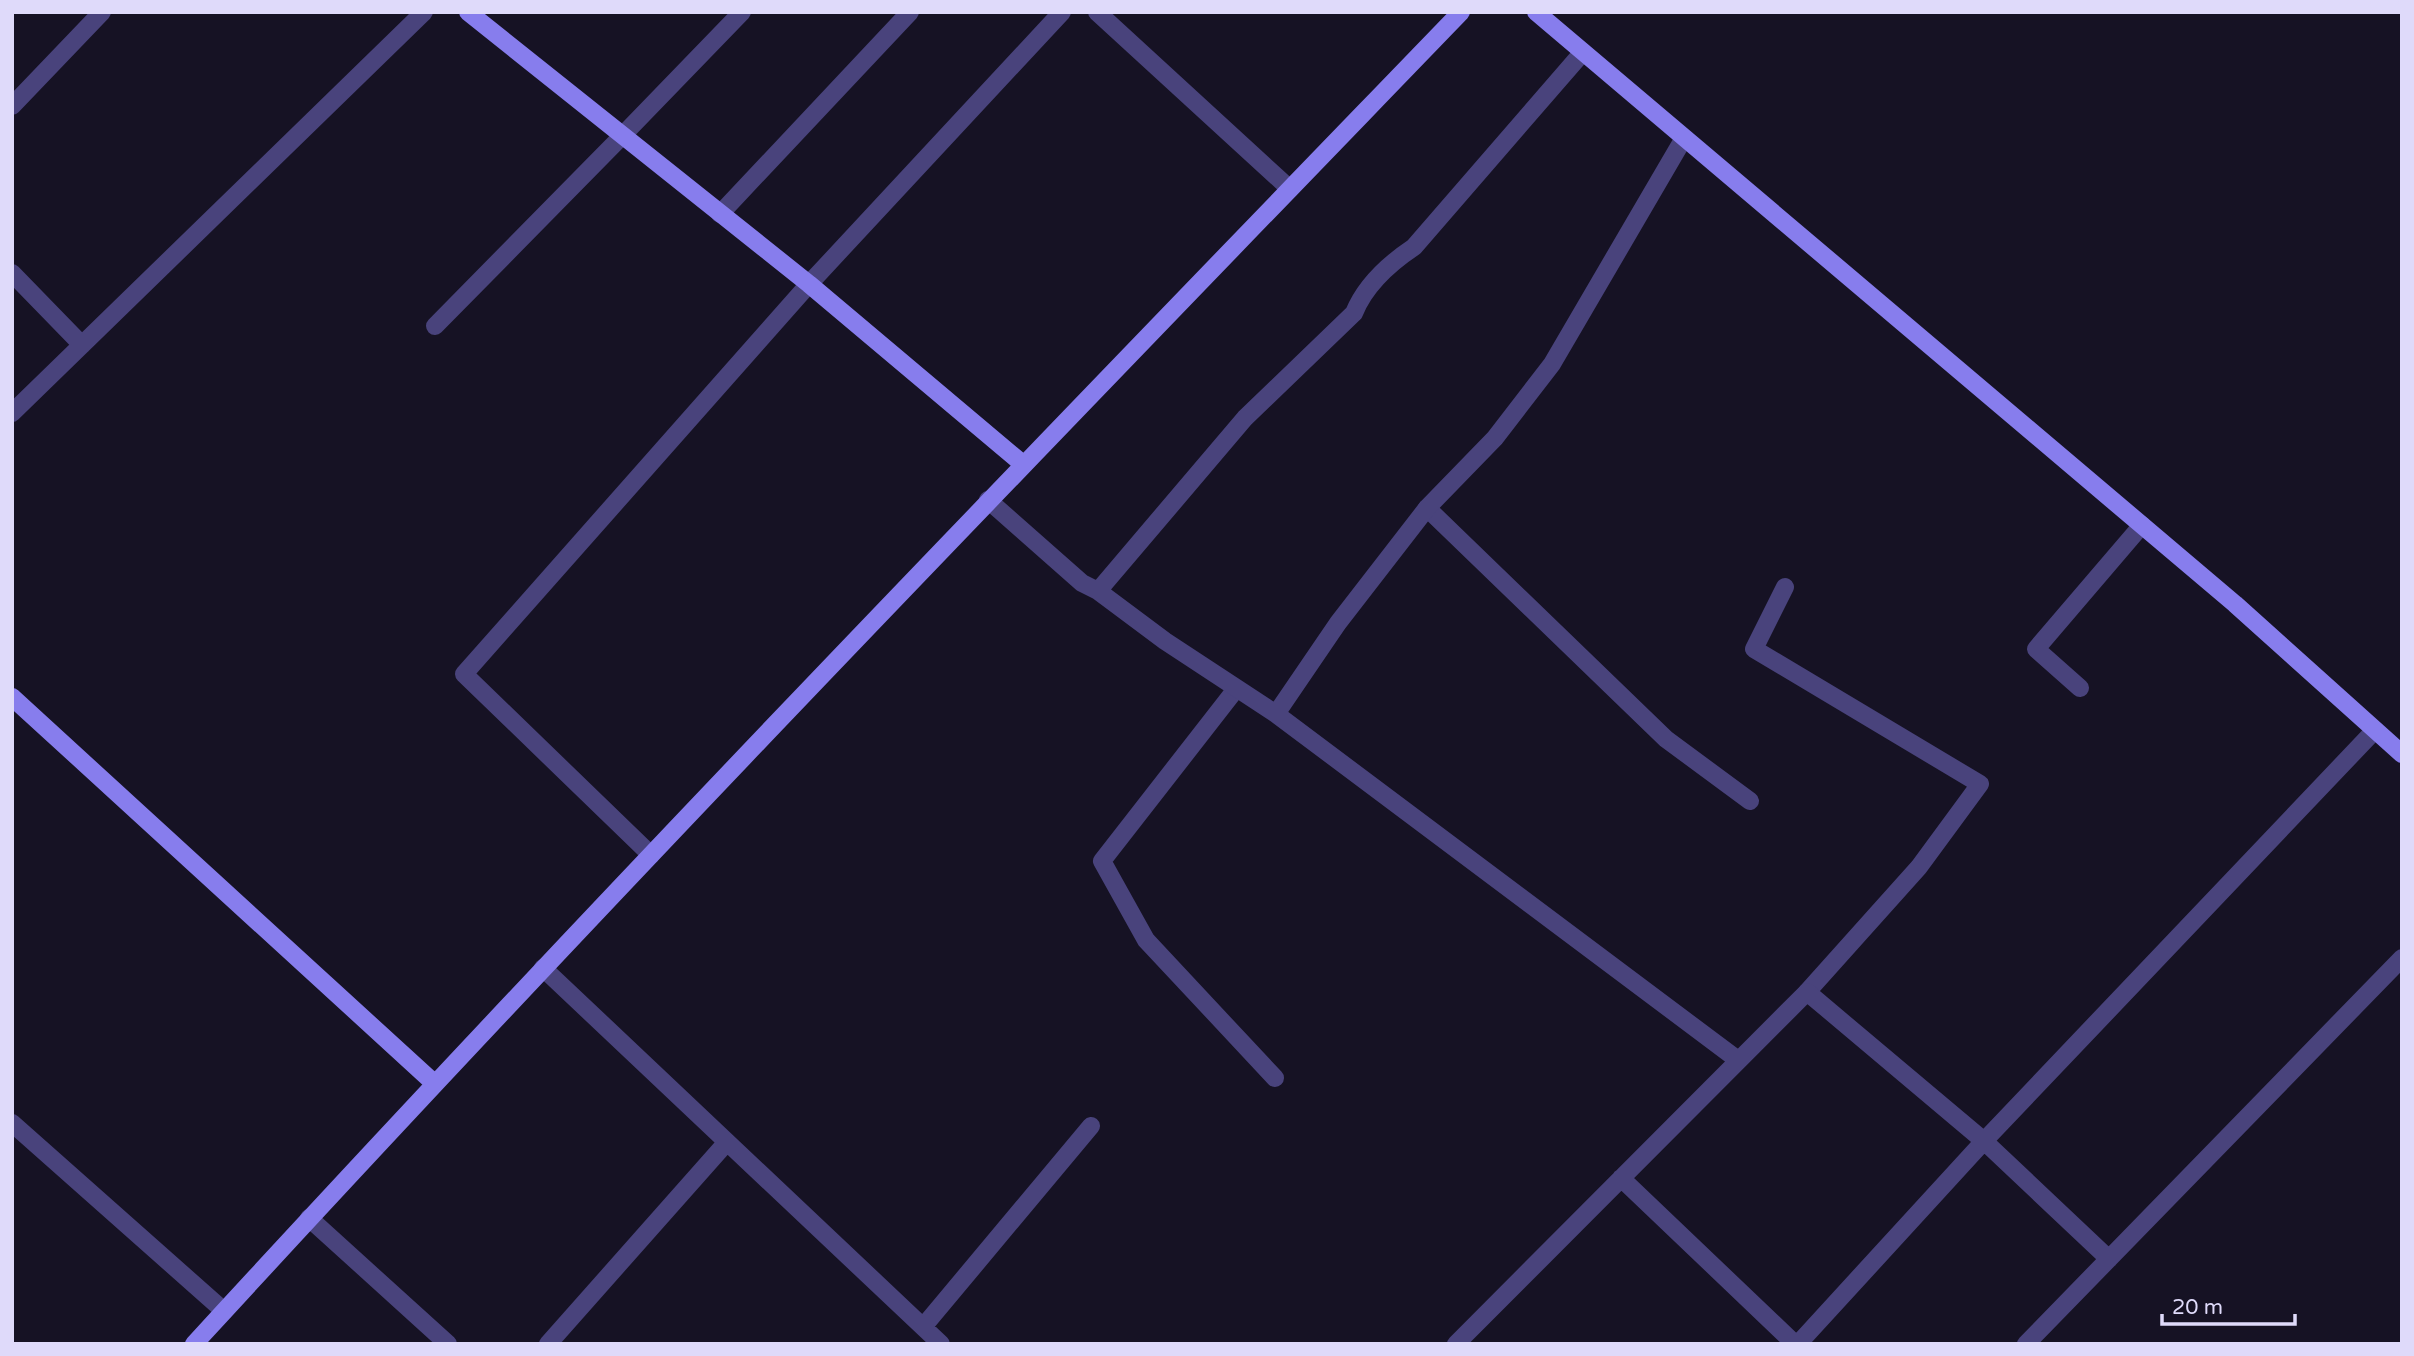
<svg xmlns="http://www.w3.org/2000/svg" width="2414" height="1356" viewBox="0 0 2414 1356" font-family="'Varela Round',sans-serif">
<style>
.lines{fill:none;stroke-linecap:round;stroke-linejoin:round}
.lane{stroke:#49437c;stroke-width:18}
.street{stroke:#49437c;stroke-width:18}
.secondary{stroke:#877ded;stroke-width:18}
</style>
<rect width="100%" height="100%" fill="#161224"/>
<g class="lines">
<!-- lane -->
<path class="lane" d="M435,326l187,-190
M1427,508l239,231 84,62
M1785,587l-31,62 226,135 -61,83 -112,125
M2080,688l-44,-39 106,-124
M1236,689l-134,172 44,79 129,138"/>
<!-- street -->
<path class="street" d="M1097,12l193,177
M12,106l90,-94
M622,136l120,-124
M720,214l190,-202
M12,273l70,72
M12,413l412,-401
M988,500l94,83 16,8 67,50 111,73 462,346
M1098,591l147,-173 109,-105c11,-27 36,-50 60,-66l169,-195
M1276,714l62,-91 89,-115 68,-70 57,-74 132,-226
M651,855l-187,-181 345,-390 253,-272
M543,968l398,376
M12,1123l212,188
M1621,1178l174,166
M309,1218l139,126
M923,1327l168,-201
M548,1344l179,-202
M1456,1344l351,-352 177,149 125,118
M1798,1344l186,-203 391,-411
M2026,1344l376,-386"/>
<!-- secondary -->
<path class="secondary" d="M468,12l341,272 215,181
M1536,12l699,592 167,150
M12,697l422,386
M194,1344c414,-451 841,-891 1267,-1332"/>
</g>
<!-- border -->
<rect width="2414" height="1356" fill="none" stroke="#dfdafa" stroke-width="28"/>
<!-- scale -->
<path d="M2162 1314v10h133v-10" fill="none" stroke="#dfdafa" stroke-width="3.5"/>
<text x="2172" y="1314" font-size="21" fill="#dfdafa" stroke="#161224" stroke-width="5" paint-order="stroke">20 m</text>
</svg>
